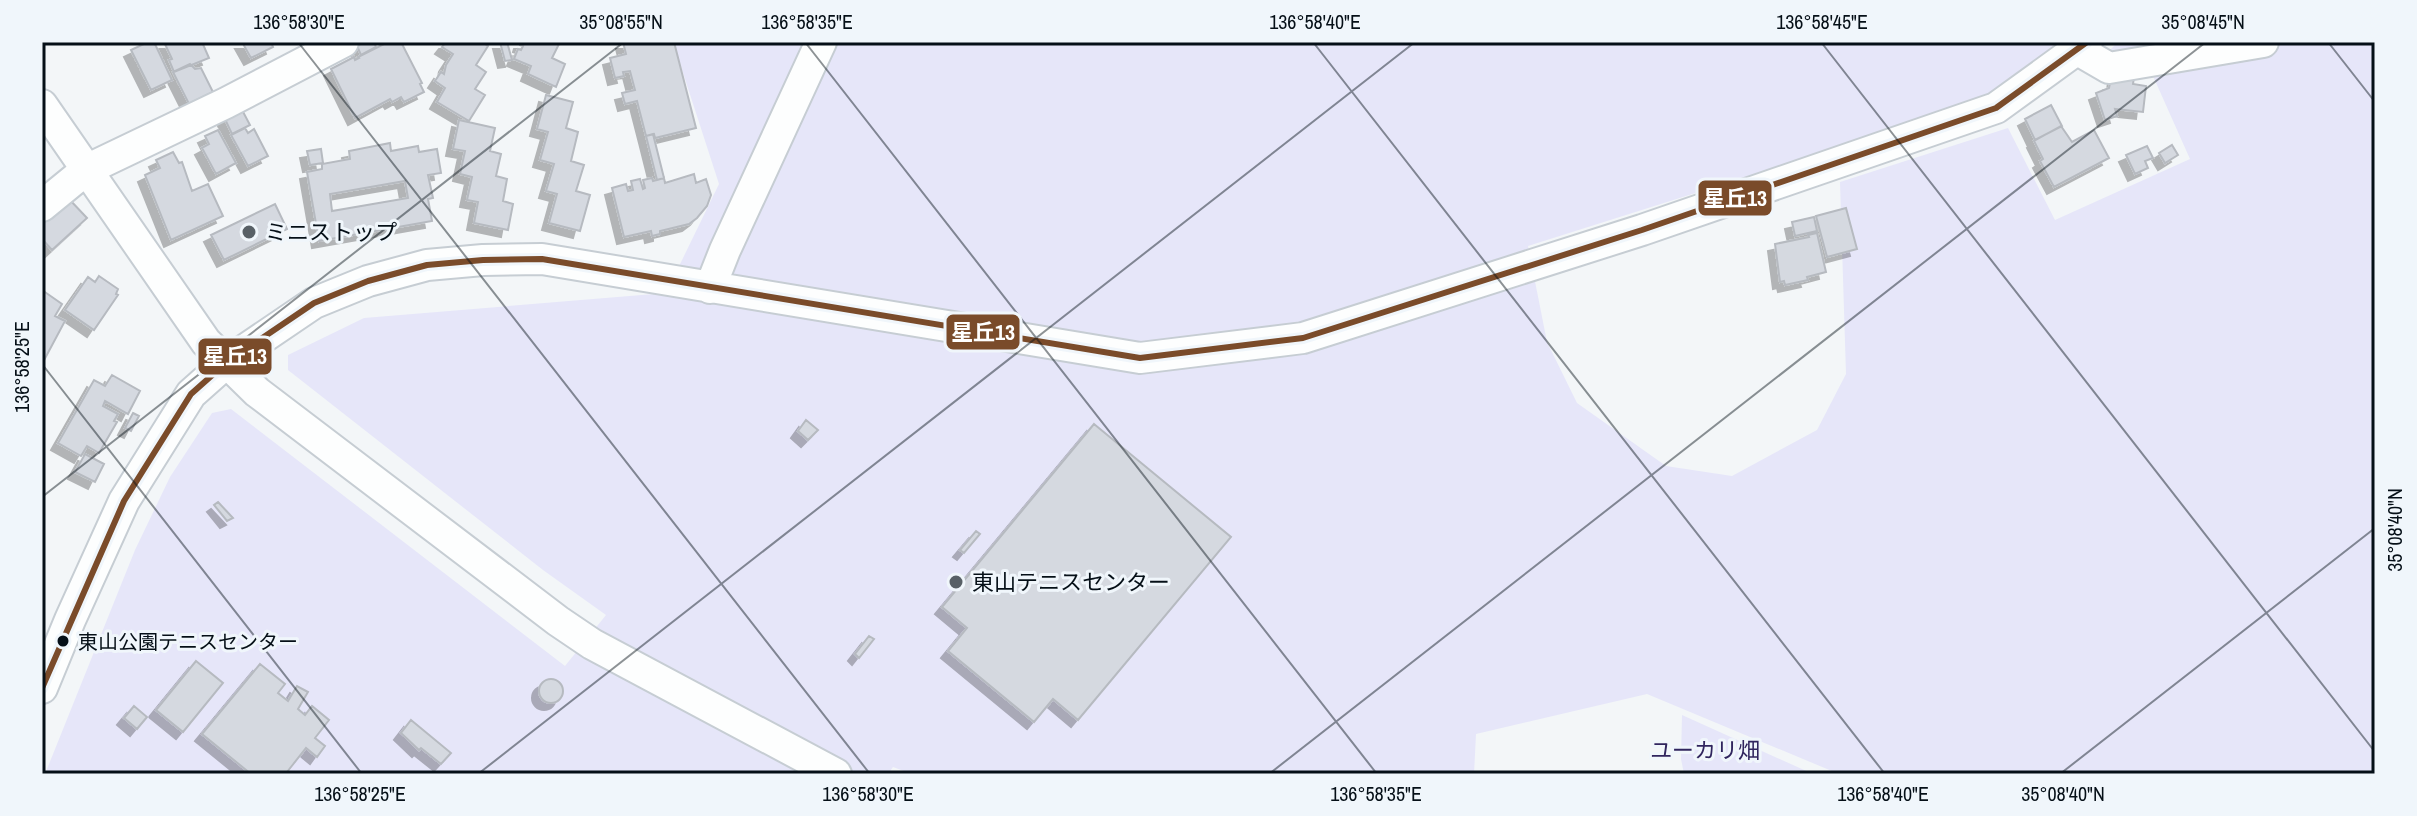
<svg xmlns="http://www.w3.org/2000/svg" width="2417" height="816" viewBox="0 0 2417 816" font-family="'Archivo Narrow','Noto Sans JP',sans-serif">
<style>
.green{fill:#e6e6f9}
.building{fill:#d5d9e0;stroke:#b6bac0;stroke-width:2;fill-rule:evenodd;filter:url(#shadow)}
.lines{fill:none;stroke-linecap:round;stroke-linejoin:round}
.minor-casing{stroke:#c6cdd3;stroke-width:34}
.minor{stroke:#fdfefe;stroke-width:30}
.bus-1-casing{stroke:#f0f6fb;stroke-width:12}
.bus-1{stroke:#7a4b2a;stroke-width:6}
.ticks{fill:none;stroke:#050f17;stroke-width:2;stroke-opacity:0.45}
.poi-dot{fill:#586066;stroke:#f0f6fb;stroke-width:3}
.bus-dot{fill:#050f17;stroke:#f0f6fb;stroke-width:3}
.labels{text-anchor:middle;stroke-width:6;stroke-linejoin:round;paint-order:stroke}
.bus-label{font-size:20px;fill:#050f17;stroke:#f0f6fb;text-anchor:start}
.poi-label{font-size:22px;fill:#050f17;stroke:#f0f6fb;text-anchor:start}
.park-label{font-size:22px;fill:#30255e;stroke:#f0f6fb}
.line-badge{stroke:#f0f6fb;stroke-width:3}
.badge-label{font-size:22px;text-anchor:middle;font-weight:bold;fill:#fff}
.neatline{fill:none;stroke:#050f17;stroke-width:3}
.ticks-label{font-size:20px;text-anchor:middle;fill:#050f17}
</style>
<defs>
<filter id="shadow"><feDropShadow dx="-7" dy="7" stdDeviation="0" flood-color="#0004"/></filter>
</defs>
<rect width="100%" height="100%" fill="#f3f6f8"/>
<!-- green -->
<path class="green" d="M673,42h1393l-78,52 -116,43 -344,109 19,96 30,61 89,63 66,10 85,-46 29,-56 -6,-192 168,-54 47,92 135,-61 -37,-83 -34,-14 -9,-12 8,-8h257v732h-536l-192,-80 -171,40 -2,40h-562l-19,-7 -5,7h-843l90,-224 35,-73 42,-64 19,-4 334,257 41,-51 -63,-45 -255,-200v-15l76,-37 302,-25 53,-109z
M1682,715l131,59h-129l-3,-15z"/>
<!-- building -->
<path class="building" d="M148,42h6l18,38 -21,10 -20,-40z
M164,42h38l7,16 -35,14 -5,-12 3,-1z
M242,42h29l2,5 -22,11z
M364,42h10l2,5 -15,8 -4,-9z
M388,42h13l21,41 -2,1 4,8 -20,10 -3,-5 -9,5 -2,-3 -35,19 -24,-49 23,-12 1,3 4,-2 -1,-1z
M446,42h36l6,4 -12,19 10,7 -11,17 10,6 -16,26 -32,-19 8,-14 -10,-7 6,-9 3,2 2,-9 7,-11 -11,-7z
M500,42h7l5,18 -7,1z
M521,42h39l-8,16 13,6 -9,23 -28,-13 3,-8 -17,-7 4,-10 3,1 2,-4 -3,-1z
M623,42h51l22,86 -41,10 -1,-4 -8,2 -9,-35 -12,3 -3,-11 13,-3 -5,-19 -7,1 1,4 -9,2 -5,-20 16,-4z
M190,64l5,5 6,-1 12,24 -24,12 -16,-32z
M2115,76l19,1 -1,7 13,2 -3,26 -28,-3 2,7 -12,4 -9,-27 13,-5 1,-5h4z
M546,95l27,7 -7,26 12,4 -7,29 13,4 -8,26 14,4 -10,36 -31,-8 8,-29 -11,-3 8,-27 -14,-4 8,-28 -11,-3z
M2051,105l11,21 -27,14 -10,-21z
M241,108l9,17 -18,9 -8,-17z
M459,120l36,8 -5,23 11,3 -5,22 11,3 -4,22 10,3 -5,26 -34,-7 4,-21 -11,-2 5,-23 -12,-3 5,-23 -12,-2z
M2061,126l11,16 22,-12 15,28 -55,29 -14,-26 3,-2 -9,-18z
M245,128l3,5 6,-4 14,27 -20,10 -17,-31z
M218,130l18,33 -20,11 -14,-26 7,-4 -4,-8z
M653,134l11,44 -7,2 -11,-44z
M390,143l1,8 27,-5 1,6 18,-3 4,24 -13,2 5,23 -5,1 4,22 -113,20 -12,-69 15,-3v-5l28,-5 -1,-8zM405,181l3,17 -76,13 -2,-17z
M2172,145l6,10 -13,8 -6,-10z
M2147,146l6,12 -8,3 3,7 -13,6 -9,-19z
M321,149l2,14 -13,2 -3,-14z
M173,152l6,11 3,-1 10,29 16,-7 15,32 -52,24 -26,-65 15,-7 -4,-8z
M694,174l2,9 10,-4 5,16 -4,11 -10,12 -8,6 -29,7v3l-8,2 -1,-5 -27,6 -12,-49 14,-4 2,7 5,-1 -2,-9 9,-2 3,10 2,-1 -2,-8 9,-2 1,3 11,-3 1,5z
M69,199l18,19 -35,32 -10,-11v-15z
M275,204l12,25 -63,31 -13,-25z
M1846,208l11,41 -30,8 -11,-41z
M1814,217l3,14 -22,5 -3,-14z
M1817,233l9,39 -19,5 1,3 -23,5 -1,-4 -4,1 -5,-38 34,-7 -1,-2z
M99,276l19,13 -2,5 2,1 -24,35 -29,-20 23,-33 7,5z
M42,290l20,14 -7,12 10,5 -23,43z
M112,375l28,16 -12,23 -23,-13 -2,5 15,8 -4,7 3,1 -18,31 -12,-7 -6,10 -23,-13 36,-63 11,6z
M133,413l6,3 -8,15 -6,-3z
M806,420l12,10 -10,10 -10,-9z
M1094,424l137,113 -153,183 -25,-21 -19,23 -86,-71 19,-23 -25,-21z
M85,454l19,10 -9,18 -20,-10z
M218,502l15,16 -6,3 -13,-16z
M976,531l4,3 -16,19 -4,-3z
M869,636l5,3 -15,19 -4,-4z
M196,661l27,22 -40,49 -27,-22z
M260,664l25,20 -7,9 10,8 9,-15 11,6 -10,17 7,6 7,-9 17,14 -14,18 10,8 -8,11 -11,-9 -19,24 1,2h-37l-49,-40z
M539 691a12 12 0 1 1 24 0a12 12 0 1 1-24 0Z
M134,706l13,11 -10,12 -13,-11z
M411,720l40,33 -10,11 -20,-16 -2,2 -18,-17z"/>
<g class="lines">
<defs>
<path id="minor" d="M2078,50l31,18 154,-26
M42,105l164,237 51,50 301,229 34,23 244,130
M42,206l44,-36 140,-67 117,-61
M710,288l15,-38 96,-208
M42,688l28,-68 54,-119 67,-107 36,-32 87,-59 54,-22 59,-16 56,-5 59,-1 598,99 163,-20 339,-108 354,-122 91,-66"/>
</defs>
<!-- minor casing -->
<use href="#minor" class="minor-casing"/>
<!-- minor -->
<use href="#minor" class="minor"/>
<defs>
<path id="bus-1" d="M42,688l82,-187 67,-107 36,-32 87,-59 54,-22 59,-16 56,-5 59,-1 598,99 163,-20 339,-108 354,-122 91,-66"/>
</defs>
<!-- bus-1 casing -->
<use href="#bus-1" class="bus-1-casing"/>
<!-- bus-1 -->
<use href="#bus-1" class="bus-1"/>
</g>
<!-- ticks -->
<path class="ticks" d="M298,42l572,732M805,42l572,732M1313,42l572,732M1821,42l554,710M2328,42l47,60M42,364l320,410M42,497l582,-455M478,774l937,-732M1269,774l937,-732M2060,774l315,-246"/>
<!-- markers -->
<g class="poi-dot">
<circle cx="249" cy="232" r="8"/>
<circle cx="956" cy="582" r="8"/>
</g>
<circle class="bus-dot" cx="63" cy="641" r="7"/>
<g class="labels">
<!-- bus labels -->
<g class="bus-label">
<text x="78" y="649">東山公園テニスセンター</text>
</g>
<!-- poi labels -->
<g class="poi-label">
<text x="265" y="240">ミニストップ</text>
<text x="972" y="590">東山テニスセンター</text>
</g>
<!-- park labels -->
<g class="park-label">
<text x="1705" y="758">ユーカリ畑</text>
</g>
</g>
<g class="line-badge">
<rect x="1697" y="179" width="76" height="38" rx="8" fill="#7a4b2a"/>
<rect x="945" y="313" width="76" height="38" rx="8" fill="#7a4b2a"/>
<rect x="197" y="337" width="76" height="39" rx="8" fill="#7a4b2a"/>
</g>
<g class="badge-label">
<text x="1735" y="206">星丘13</text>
<text x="983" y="340">星丘13</text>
<text x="235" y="364">星丘13</text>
</g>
<!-- border -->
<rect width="2417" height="816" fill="none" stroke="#f0f6fb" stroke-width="88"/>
<rect x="44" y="44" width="2329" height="728" class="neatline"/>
<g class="ticks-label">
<text x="299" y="29">136°58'30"E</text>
<text x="621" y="29">35°08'55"N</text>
<text x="807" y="29">136°58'35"E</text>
<text x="1315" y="29">136°58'40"E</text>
<text x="1822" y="29">136°58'45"E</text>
<text x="2203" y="29">35°08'45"N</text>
<text transform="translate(22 367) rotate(-90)" y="7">136°58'25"E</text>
<text transform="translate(2395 530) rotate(-90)" y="7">35°08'40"N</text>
<text x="360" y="801">136°58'25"E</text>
<text x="868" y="801">136°58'30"E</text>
<text x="1376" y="801">136°58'35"E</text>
<text x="1883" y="801">136°58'40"E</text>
<text x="2063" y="801">35°08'40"N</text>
</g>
</svg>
